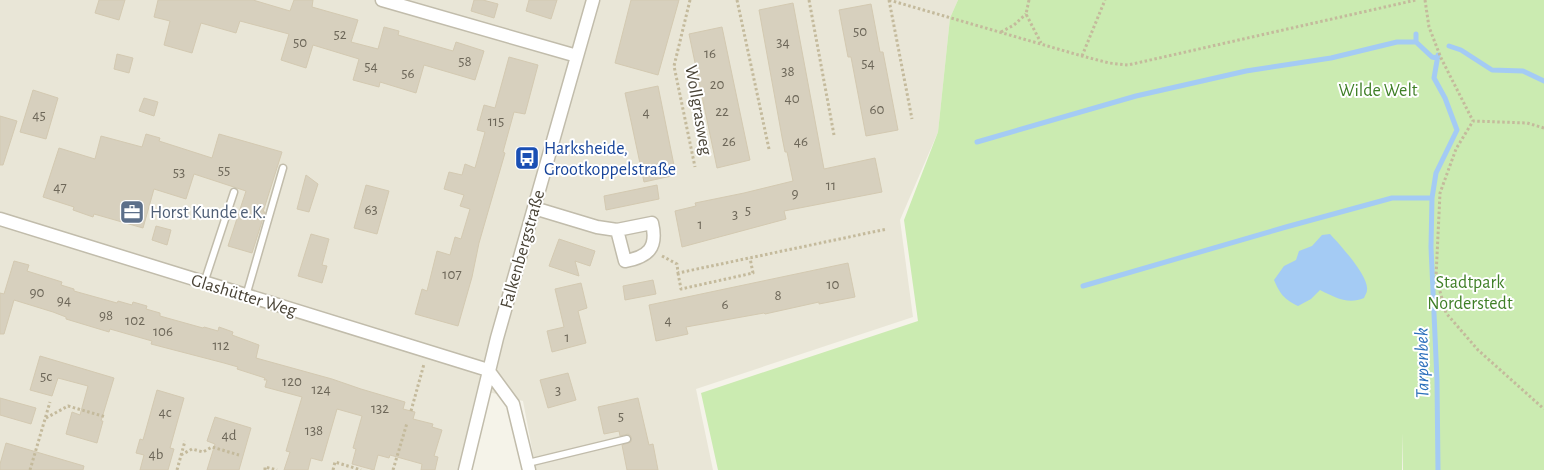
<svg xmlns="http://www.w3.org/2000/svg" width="1544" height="470" viewBox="0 0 1544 470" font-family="'Alegreya Sans',sans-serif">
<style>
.residential{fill:#e9e6d7}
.green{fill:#cbebb1}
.water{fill:#a4cbf4}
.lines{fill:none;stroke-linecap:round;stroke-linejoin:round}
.stream{stroke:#a4cbf4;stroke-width:5}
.building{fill:#d7d0be;stroke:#d3c9b1}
.lane-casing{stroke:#c1bcab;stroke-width:9}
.street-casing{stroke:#c1bcab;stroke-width:15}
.path{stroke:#c4ba9c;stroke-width:3;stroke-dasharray:2.5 2.5;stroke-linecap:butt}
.lane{stroke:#fff;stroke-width:6}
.street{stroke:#fff;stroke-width:12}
.labels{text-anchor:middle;stroke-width:4;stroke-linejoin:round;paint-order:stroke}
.number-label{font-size:15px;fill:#6d6759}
.park-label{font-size:18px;fill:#3f7f27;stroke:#fff}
.street-label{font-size:18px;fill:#4a4437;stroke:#fff}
.transit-label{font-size:18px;fill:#164399;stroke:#fff;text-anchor:start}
.service-label{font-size:18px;fill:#4e5e75;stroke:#fff;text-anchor:start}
.water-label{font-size:19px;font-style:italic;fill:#2b6fbb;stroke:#fff}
</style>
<rect width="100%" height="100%" fill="#f5f3e9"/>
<!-- residential -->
<path class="residential" d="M0,0h958l-8,18 -12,114 -38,88 13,97 -217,72 17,81h-177l-13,-69 -46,-12 -19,81h-458z"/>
<!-- green -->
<path class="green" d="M958,0h586v470h-141l-1,-37v37h-684l-17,-77 217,-72 -14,-101 34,-88 12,-114z"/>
<!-- water -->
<path class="water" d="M1330,234c10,11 39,42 37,56 0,3 -2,5 -3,8 -16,7 -30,-1 -44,-8l-9,9 -13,7c-14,-7 -18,-12 -24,-26l10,-14 12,-6 3,-9 13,-5 10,-11z"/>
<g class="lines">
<!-- stream -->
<path class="stream" d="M1416,42l16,15 5,1
M1449,46l12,4 31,20 31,1 21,10
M977,142l159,-46 110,-25 85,-13 66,-16h19v-8
M1083,286l203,-59 106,-29h40
M1438,470l-1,-90 -6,-133 1,-49 4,-25 21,-43 -12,-32 -11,-20 4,-23"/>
</g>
<!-- building -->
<path class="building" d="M99,0h26l-6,20 -24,-7z
M158,0h95l37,11 4,-11h19l-1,7 46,13 -7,22 27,7 6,-22 15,4 -1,4 55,16 3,-9 28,9 -9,29 -51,-15 -8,28 -36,-11 -1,5 -26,-7 6,-21 -46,-14 -7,23 -25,-8 8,-26 -49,-13 -4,12 -35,-10 -9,30 -28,-8 6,-24 -16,-4z
M474,0h9l15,4 -4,14 -23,-7z
M529,0h28l-6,19 -25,-8z
M631,0h48l-21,75 -43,-12z
M793,3l31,166 51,-11 7,34 -98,19 2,8 -104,28 -7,-36 21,-5 -1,-3 49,-10 49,-12 -6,-29h-2l-3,-15 -23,-127z
M871,4l9,48h3l15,78 -32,6 -15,-79h-3l-9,-47z
M722,27l28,133 -33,8 -28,-134z
M117,54l16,4 -4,15 -15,-4z
M509,57l29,8 -13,49 -11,-2 -11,40 2,1 -26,90 -7,34 -14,49 -43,-12 7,-25 5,2 10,-40 13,4 5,-18 6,2 9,-30 -10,-3 4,-11 -20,-6 5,-17 13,3 3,-11 10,4 10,-36 -8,-2 7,-25 11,3z
M658,86l18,89 -32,7 -19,-89z
M33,90l25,8 -12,41 -26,-7z
M144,98l14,4 -4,14 -15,-5z
M0,116l17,5 -14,44h-3z
M146,134l14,4 -1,3 53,17 7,-24 63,18 -19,60h2l-13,41 -24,-7 18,-55 -52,-17 -8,25 -32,-10 -11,39 -49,-14 -1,3 -20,-7 1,-3 -31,-10 16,-49 36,11 6,-23 41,11z
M306,175l12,9 -9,28 -12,-3z
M366,185l23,6 -12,43 -23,-6z
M657,185l2,14 -53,11 -2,-14z
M156,226l15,4 -4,15 -15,-5z
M311,234l18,5 -7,26 5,1 -5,17 -24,-7z
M559,239l36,12 -5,15 -15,-5 4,15 -30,-10z
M14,261l15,4 -2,6 35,11 -1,3 13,4v2l43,12 1,-2 14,4 1,-3 14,4 -1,3 14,4v3l43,12 1,-1 14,4 1,-4 14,5 -1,3 27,10 -3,13 76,21 29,10 44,13 -2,7 12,3 -2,7 20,5 -1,3 10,3 -8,26 4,1 -3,13h-14l1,-6 -32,-9 -1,3 -11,-3 -4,15 -22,-6 4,-15 -3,-1 9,-32 -25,-7 -15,52 -11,-3 -3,12h-24l6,-18 -4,-1 16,-54 -37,-10 2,-7h-3l1,-2 -28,-9 1,-2 -14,-4 -73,-19 1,-3 -42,-12 -1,3 -43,-13v-2l-13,-5 -39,-12 -10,34h-4v-41l4,1z
M848,263l7,34 -36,7v-2l-54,12 -1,-1 -78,14 2,7 -32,7 -7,-36z
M653,280l3,14 -31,6 -2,-14z
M581,283l6,25 -9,3 8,32 -34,9 -5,-21 17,-4 -9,-38z
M40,356l74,22 -13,43h2l-6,22 -31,-9 6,-22 8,3 8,-29 -30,-8 -6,18 -22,-6z
M568,373l8,27 -28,8 -8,-28z
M157,390l27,8 -14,50 4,1 -6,21h-28l4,-15 -8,-2 4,-14 3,1z
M0,398l36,10 -5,16 -31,-9z
M638,398l11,47 4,-1 5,26h-31l-5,-25 9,-3v-6l-3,-2 -8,2 -1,-5 -15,3 -6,-27z
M215,417l36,11 -12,42h-32l8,-26 -8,-3z
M6,443l78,23 -1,4h-83v-6z"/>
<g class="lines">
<defs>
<path id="lane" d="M204,283l30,-91
M246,296l37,-128
M528,463l99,-24"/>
<path id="street" d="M382,0l195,56
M534,208l63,19 20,3 35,-7c6,25 -4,34 -27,38l-8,-31
M0,219l488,151 25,34 16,66
M465,470l32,-132 96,-338"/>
</defs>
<!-- lane casing -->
<use href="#lane" class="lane-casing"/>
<!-- street casing -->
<use href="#street" class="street-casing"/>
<!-- path -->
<path class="path" d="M690,0l-16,66 21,101
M737,0l32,149
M809,0l25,135
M889,0l193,56 27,7 19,2 288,-65
M889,0l23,119
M1029,0l-3,14 15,29
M1425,0l4,27 12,31 32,63
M1001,32l13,-7 12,-11
M1082,56l23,-56
M1544,128l-17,-5 -54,-2 -17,28 -16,44 -4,84 10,36 32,37 66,59
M662,256l15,8 1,9 209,-44
M678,273l3,16 72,-16 -3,-15
M411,411l13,-47
M46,418l22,-12 38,11
M181,455l11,-6 11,3 9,-5 27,8
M30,470l20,-68
M177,470l8,-29
M265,470v-3l12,3
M333,470l2,-8 26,8
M393,470l14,-47"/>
<!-- lane -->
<use href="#lane" class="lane"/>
<!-- street -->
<use href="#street" class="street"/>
</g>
<!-- icons -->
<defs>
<symbol id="bus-square" viewBox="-11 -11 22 22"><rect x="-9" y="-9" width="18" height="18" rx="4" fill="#1a4fb4" stroke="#fff"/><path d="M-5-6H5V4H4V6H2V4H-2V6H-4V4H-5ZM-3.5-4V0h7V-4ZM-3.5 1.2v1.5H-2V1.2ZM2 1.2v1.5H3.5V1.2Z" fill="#fff"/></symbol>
<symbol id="office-square" viewBox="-11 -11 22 22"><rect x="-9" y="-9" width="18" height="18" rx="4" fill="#5c6f8a" stroke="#fff"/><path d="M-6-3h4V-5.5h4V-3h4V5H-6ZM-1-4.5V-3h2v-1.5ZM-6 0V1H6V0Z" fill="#fff"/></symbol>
</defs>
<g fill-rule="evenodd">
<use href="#bus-square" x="513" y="144" width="28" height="28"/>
<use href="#office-square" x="118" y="198" width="28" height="28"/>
</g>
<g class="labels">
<!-- number labels -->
<g class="number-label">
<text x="860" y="36">50</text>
<text x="340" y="39">52</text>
<text x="300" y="47">50</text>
<text x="783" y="47">34</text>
<text x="710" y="58">16</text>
<text x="465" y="66">58</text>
<text x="868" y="68">54</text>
<text x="371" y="71">54</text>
<text x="788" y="76">38</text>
<text x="408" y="78">56</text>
<text x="717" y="89">20</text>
<text x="792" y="103">40</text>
<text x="877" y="114">60</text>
<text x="722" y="116">22</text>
<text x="646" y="117">4</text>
<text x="39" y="120">45</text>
<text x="496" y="126">115</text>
<text x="729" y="146">26</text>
<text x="801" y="146">46</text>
<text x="224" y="175">55</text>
<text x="179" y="177">53</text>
<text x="831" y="190">11</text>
<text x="60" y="192">47</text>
<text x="795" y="198">9</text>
<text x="371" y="214">63</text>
<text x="748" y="215">5</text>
<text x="735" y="219">3</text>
<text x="700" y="229">1</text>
<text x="452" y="279">107</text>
<text x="833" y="289">10</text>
<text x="37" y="297">90</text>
<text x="778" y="300">8</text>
<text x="64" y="305">94</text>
<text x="725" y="309">6</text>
<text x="106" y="320">98</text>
<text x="135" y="325">102</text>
<text x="668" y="325">4</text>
<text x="163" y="336">106</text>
<text x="567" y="342">1</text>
<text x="221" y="350">112</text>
<text x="46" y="381">5c</text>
<text x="292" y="386">120</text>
<text x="321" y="394">124</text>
<text x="558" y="395">3</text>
<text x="380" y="413">132</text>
<text x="165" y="417">4c</text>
<text x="621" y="421">5</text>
<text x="314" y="435">138</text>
<text x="229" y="440">4d</text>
<text x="156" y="459">4b</text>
</g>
<!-- park labels -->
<g class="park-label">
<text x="1378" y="96">Wilde Welt</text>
<text x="1470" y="288">Stadtpark<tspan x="1470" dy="21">Norderstedt</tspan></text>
</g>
<!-- street labels -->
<g class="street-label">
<text transform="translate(699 110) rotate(80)" y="6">Wollgrasweg</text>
<text transform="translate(522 249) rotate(-74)" y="6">Falkenbergstraße</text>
<text transform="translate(244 295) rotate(17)" y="6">Glashütter Weg</text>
</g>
<!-- transit labels -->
<g class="transit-label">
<text x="544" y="154">Harksheide,<tspan x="544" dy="21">Grootkoppelstraße</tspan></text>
</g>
<!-- service labels -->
<g class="service-label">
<text x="150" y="218">Horst Kunde e.K.</text>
</g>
<!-- water labels -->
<g class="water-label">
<text transform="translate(1421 363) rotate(-91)" y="7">Tarpenbek</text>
</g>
</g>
</svg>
